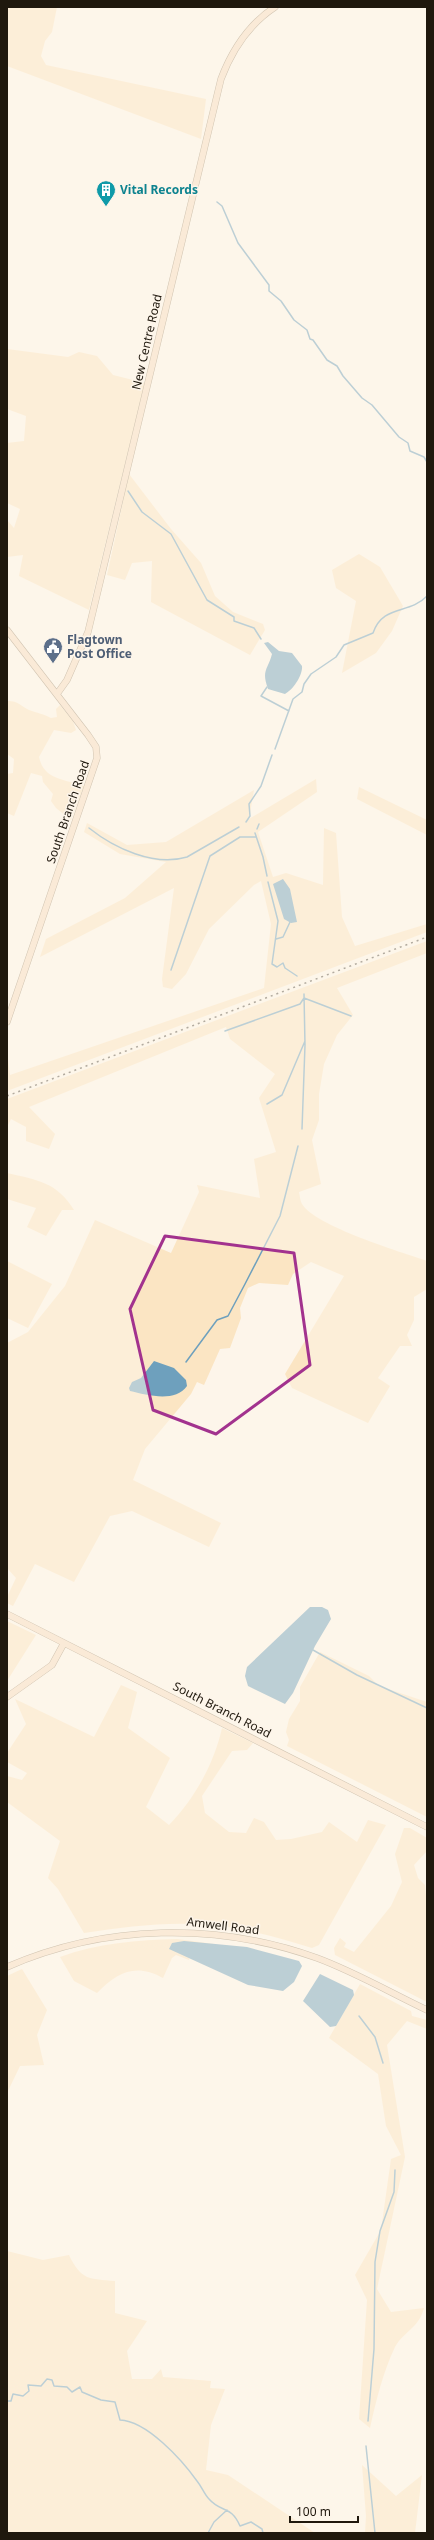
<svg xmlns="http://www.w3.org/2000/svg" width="434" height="2540" viewBox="0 0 434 2540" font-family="'Noto Sans',sans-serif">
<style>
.green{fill:#fbe5c3}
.water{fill:#6ea0bd}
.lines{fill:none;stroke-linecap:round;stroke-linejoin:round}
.stream{stroke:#6ea0bd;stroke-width:1.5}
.secondary-casing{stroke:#9a896e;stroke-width:7}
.secondary{stroke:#f7dbc2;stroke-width:6}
.rail{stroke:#585146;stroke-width:1.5;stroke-dasharray:2 4;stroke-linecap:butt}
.marked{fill:none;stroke:#a2328e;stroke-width:3;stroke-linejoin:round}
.labels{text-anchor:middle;stroke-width:3;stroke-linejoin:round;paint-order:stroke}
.culture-label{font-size:12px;font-weight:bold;fill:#0d838f;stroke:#fdf5ea;text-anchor:start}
.street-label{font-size:12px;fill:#1f180d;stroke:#fdf5ea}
.service-label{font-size:12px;font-weight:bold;fill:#4e5e75;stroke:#fdf5ea;text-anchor:start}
</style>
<rect width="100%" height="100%" fill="#fdf5ea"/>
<!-- green -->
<path class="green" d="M7,7h50l-5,25 -7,9 -4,15 5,9 160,34 -5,40 -194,-73z
M7,349l61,8 11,-5 18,4 16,19 32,8 -56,227 -70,-34 4,-21 -16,2v-37l7,8 6,-19 -13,-6v-60l17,-2 2,-25 -19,-7z
M129,474l42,55 30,34 14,33 18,16 30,12 2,6 -15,25 -99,-53 1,-41 -20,2 -7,17 -18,-5z
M359,554l21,13 23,39 -11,25 -16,22 -34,20 14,-72 -20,-13 -4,-18z
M8,701c10,0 13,5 21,9 8,3 15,4 22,8l6,-1 -1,-8 4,-4 13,16 3,9 -5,3 -17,-3 -15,27c5,23 25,22 45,29l-13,34 -15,-12 -5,-7 2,-7 -10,-12 -1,-6 -11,-3 -17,43 -7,-3v-39l6,-1 1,-14 -7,-5z
M316,779l1,13 -59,40 15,45 13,-4 37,12 1,-57 12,5 6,84 13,29 72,-22v8l-420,159v-40l3,24 254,-87 7,-64 -10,-43 -7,4 -45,44 -23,45 -14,15 -9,-2 -1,-8 12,-91 -134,69 6,-18 79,-41 41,-36 -46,-8 -36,-22 3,-9 40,22 39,-3 88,-52 -5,29z
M359,787l68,33v15l-70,-36z
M427,941v12l-90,35 16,27 -16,20 -13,29 -5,30v26l-7,20 9,44 -22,8c1,4 1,9 3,12 13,22 99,48 125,57v28l-13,8v23l-7,15 5,11h-12l-22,32 12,8 -22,37 -76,-35 -7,-14 59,-98 -33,-14 -18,12 -5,11 -29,-2 -11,5 -8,20 1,10 -11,30 -10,1 -16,36 -7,-3 -6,12 -46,55 -12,31 88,43 -12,24 -77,-36 -22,5 -36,66 -39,-18 -22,42 -6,-3v-6l9,-19 -9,-10v-225l21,-11 37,-46 30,-66 76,33 28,-61 -2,-7 63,13 -6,-39 22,-7 -17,-54 16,-24 -45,-35 -4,-12 -197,80 26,27 -6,15 -23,-8v-14l-15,-8 -4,8v-28z
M7,1173c30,7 50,9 67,37h-12l-16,26 -19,-9 9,-19 -29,-9z
M7,1261l45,23 -24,44 -21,-10z
M7,1621l29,14 -29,46z
M320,1652l49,24 10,10 48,16v115l-140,-71 2,-6 -3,-8 3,-13 11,-18v-14z
M121,1685l16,7 -9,36 42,30 -24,49 23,18c26,-27 45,-61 53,-97l31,15 -6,7 -15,1 -30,45 3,17 24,19 17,1 8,-15 10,4 12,18 15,-1 31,-7 7,-10 28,20 11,-22 18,5 -67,120 -7,3c-38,-12 -81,-24 -122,-24 -35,-1 -71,4 -106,9l-26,-44 -10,-11 12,-37 -53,-39v-26l15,4 5,-7 -20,-11v-9l19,-29 -11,-25 79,38z
M404,1828h6l17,10v13l-13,14 4,13 7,7 2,20v97l-92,-47 -1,-7 6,-10 6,5 -2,4 10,5 37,-46 11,-24 -7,-28z
M177,1939l37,5 -23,5 -2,11 -13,-5 -4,3 -9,20c-28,-15 -45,-6 -66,15l-23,-12 -14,-24c37,-14 78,-17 117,-18z
M22,1969l25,41 -10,25 7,30 -24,1 -13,27v-117z
M360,1984l51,27 1,5 15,4v9l-20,-8 -20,24 18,112 -28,132 14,23 33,-4c-5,20 -20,23 -29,39 -12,25 -19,54 -25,81l-11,-9 8,-119 -12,-25 26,-45 10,-71 10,-4 -15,-29 -8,-52 -49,-36z
M7,2251l36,9 26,-5c12,25 20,24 46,26v32l32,8 -20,30 5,28h20l9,-10 2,8 48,4 -1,7 15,1 -14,36 -5,45 22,5 87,58h-308z
M362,2465l34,31 26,-21 -7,58h-50l1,-17z"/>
<!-- water -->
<path class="water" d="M268,642l11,9 13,2 10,13c1,9 -9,24 -17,28l-17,-5c-7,-19 0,-19 4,-35l-8,-11z
M283,879l7,10 7,33 -6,1 -7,-4 -11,-35z
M154,1361l20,7 12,12 1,6c-12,17 -40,9 -57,5l-1,-3 3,-6 9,-4z
M310,1607h12l6,3 3,9 -16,27 -22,47 -8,11 -37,-18 -3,-10 2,-9z
M184,1941l63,6 52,14 3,5 -8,16 -11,9 -35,-6 -79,-36 3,-6z
M320,1974l33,16 1,5 -18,31 -6,1 -27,-26z"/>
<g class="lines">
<!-- stream -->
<path class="stream" d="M217,202l5,4 16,37 31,42v6l12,10 13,19 13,10 3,9 3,1 14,20 10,6 6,10 19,22 10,7 27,32 9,6 2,8 14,6 3,5
M128,491l14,21 29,22 36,66 27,17v4l20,7 7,11
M267,687l-6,9 28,15
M275,749l18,-50 9,-7 2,-8 7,-10 25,-17 8,-12 29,-12c10,-29 36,-18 54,-37
M246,822l4,-6 -1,-12 12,-18 11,-31
M89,828c25,20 65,39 98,29l52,-30
M257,829l2,-5
M255,833l8,24 4,19
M268,882l10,39 -6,43 5,3 6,-4 2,5 12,8
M276,939l7,-2 7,-15
M171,970l39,-114 30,-19h16
M225,1031l75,-27 4,-6 47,18
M267,1104l15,-9 23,-54
M302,1129l3,-84 -1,-51
M186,1362l31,-42 11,-4 17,-32 35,-68 18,-70
M313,1650l44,25 70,33
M359,2016l16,21 8,26
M7,2401h4l2,-7 10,2 6,-5 -1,-6 13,1 6,-7 5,1 2,6 13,1 5,5 8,-5 2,5 19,8 14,2 5,18c27,1 62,40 77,61 5,6 7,13 12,18 12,14 22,6 31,27l11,-4 11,7 1,4
M368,2421l6,-72 1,-87 5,-31 14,-39 1,-22
M366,2446l9,87
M208,2533l6,-11 13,-12"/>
<defs>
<path id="secondary" d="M7,630l81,105 8,12 1,11 -90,264
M57,694l10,-14 21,-48 133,-553c11,-29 28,-55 54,-72
M7,1614l420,213
M7,1697l45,-32 12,-22
M7,1967c98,-43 210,-45 310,-9 38,14 74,35 110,52"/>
</defs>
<!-- secondary casing -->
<use href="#secondary" class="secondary-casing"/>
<!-- secondary -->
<use href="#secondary" class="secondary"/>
<!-- rail -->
<path class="rail" d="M7,1096l420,-159"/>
</g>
<!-- marked area -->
<path d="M0 0H434V2540H0ZM165,1236l129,17 16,112 -94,69 -63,-24 -23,-101z" fill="#fdf5ea" fill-opacity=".55" fill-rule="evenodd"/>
<path class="marked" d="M165,1236l129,17 16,112 -94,69 -63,-24 -23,-101z"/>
<!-- icons -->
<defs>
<symbol id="building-pin" viewBox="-11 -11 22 30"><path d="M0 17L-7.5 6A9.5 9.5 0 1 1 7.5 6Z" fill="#0f9aa8" stroke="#fdf5ea"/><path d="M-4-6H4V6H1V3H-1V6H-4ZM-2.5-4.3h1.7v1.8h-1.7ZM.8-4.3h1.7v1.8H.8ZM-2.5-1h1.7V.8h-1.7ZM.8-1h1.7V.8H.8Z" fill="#fff"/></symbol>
<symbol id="civic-pin" viewBox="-11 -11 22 30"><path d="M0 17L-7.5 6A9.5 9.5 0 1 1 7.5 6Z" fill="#5c6f8a" stroke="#fdf5ea"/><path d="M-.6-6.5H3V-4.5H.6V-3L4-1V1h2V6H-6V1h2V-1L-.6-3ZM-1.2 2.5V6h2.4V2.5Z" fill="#fff"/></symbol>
</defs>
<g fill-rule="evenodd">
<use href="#building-pin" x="95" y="179" width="22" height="30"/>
<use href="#civic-pin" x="42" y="636" width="22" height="30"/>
</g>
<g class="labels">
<!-- culture labels -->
<g class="culture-label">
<text x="120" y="194">Vital Records</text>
</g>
<!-- street labels -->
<g class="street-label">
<text transform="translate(147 342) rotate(-77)" y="4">New Centre Road</text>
<text transform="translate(68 812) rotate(-71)" y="4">South Branch Road</text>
<text transform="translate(222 1710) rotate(27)" y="4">South Branch Road</text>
<text transform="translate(223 1926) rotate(7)" y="4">Amwell Road</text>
</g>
<!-- service labels -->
<g class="service-label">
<text x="67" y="644">Flagtown<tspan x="67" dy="14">Post Office</tspan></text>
</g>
</g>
<!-- border -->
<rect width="434" height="2540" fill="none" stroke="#1f180d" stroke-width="16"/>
<!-- scale -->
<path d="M290 2516v6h68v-6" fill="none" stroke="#1f180d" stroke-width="2"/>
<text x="296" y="2516" font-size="12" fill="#1f180d" stroke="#fdf5ea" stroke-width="3" paint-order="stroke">100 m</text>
</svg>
